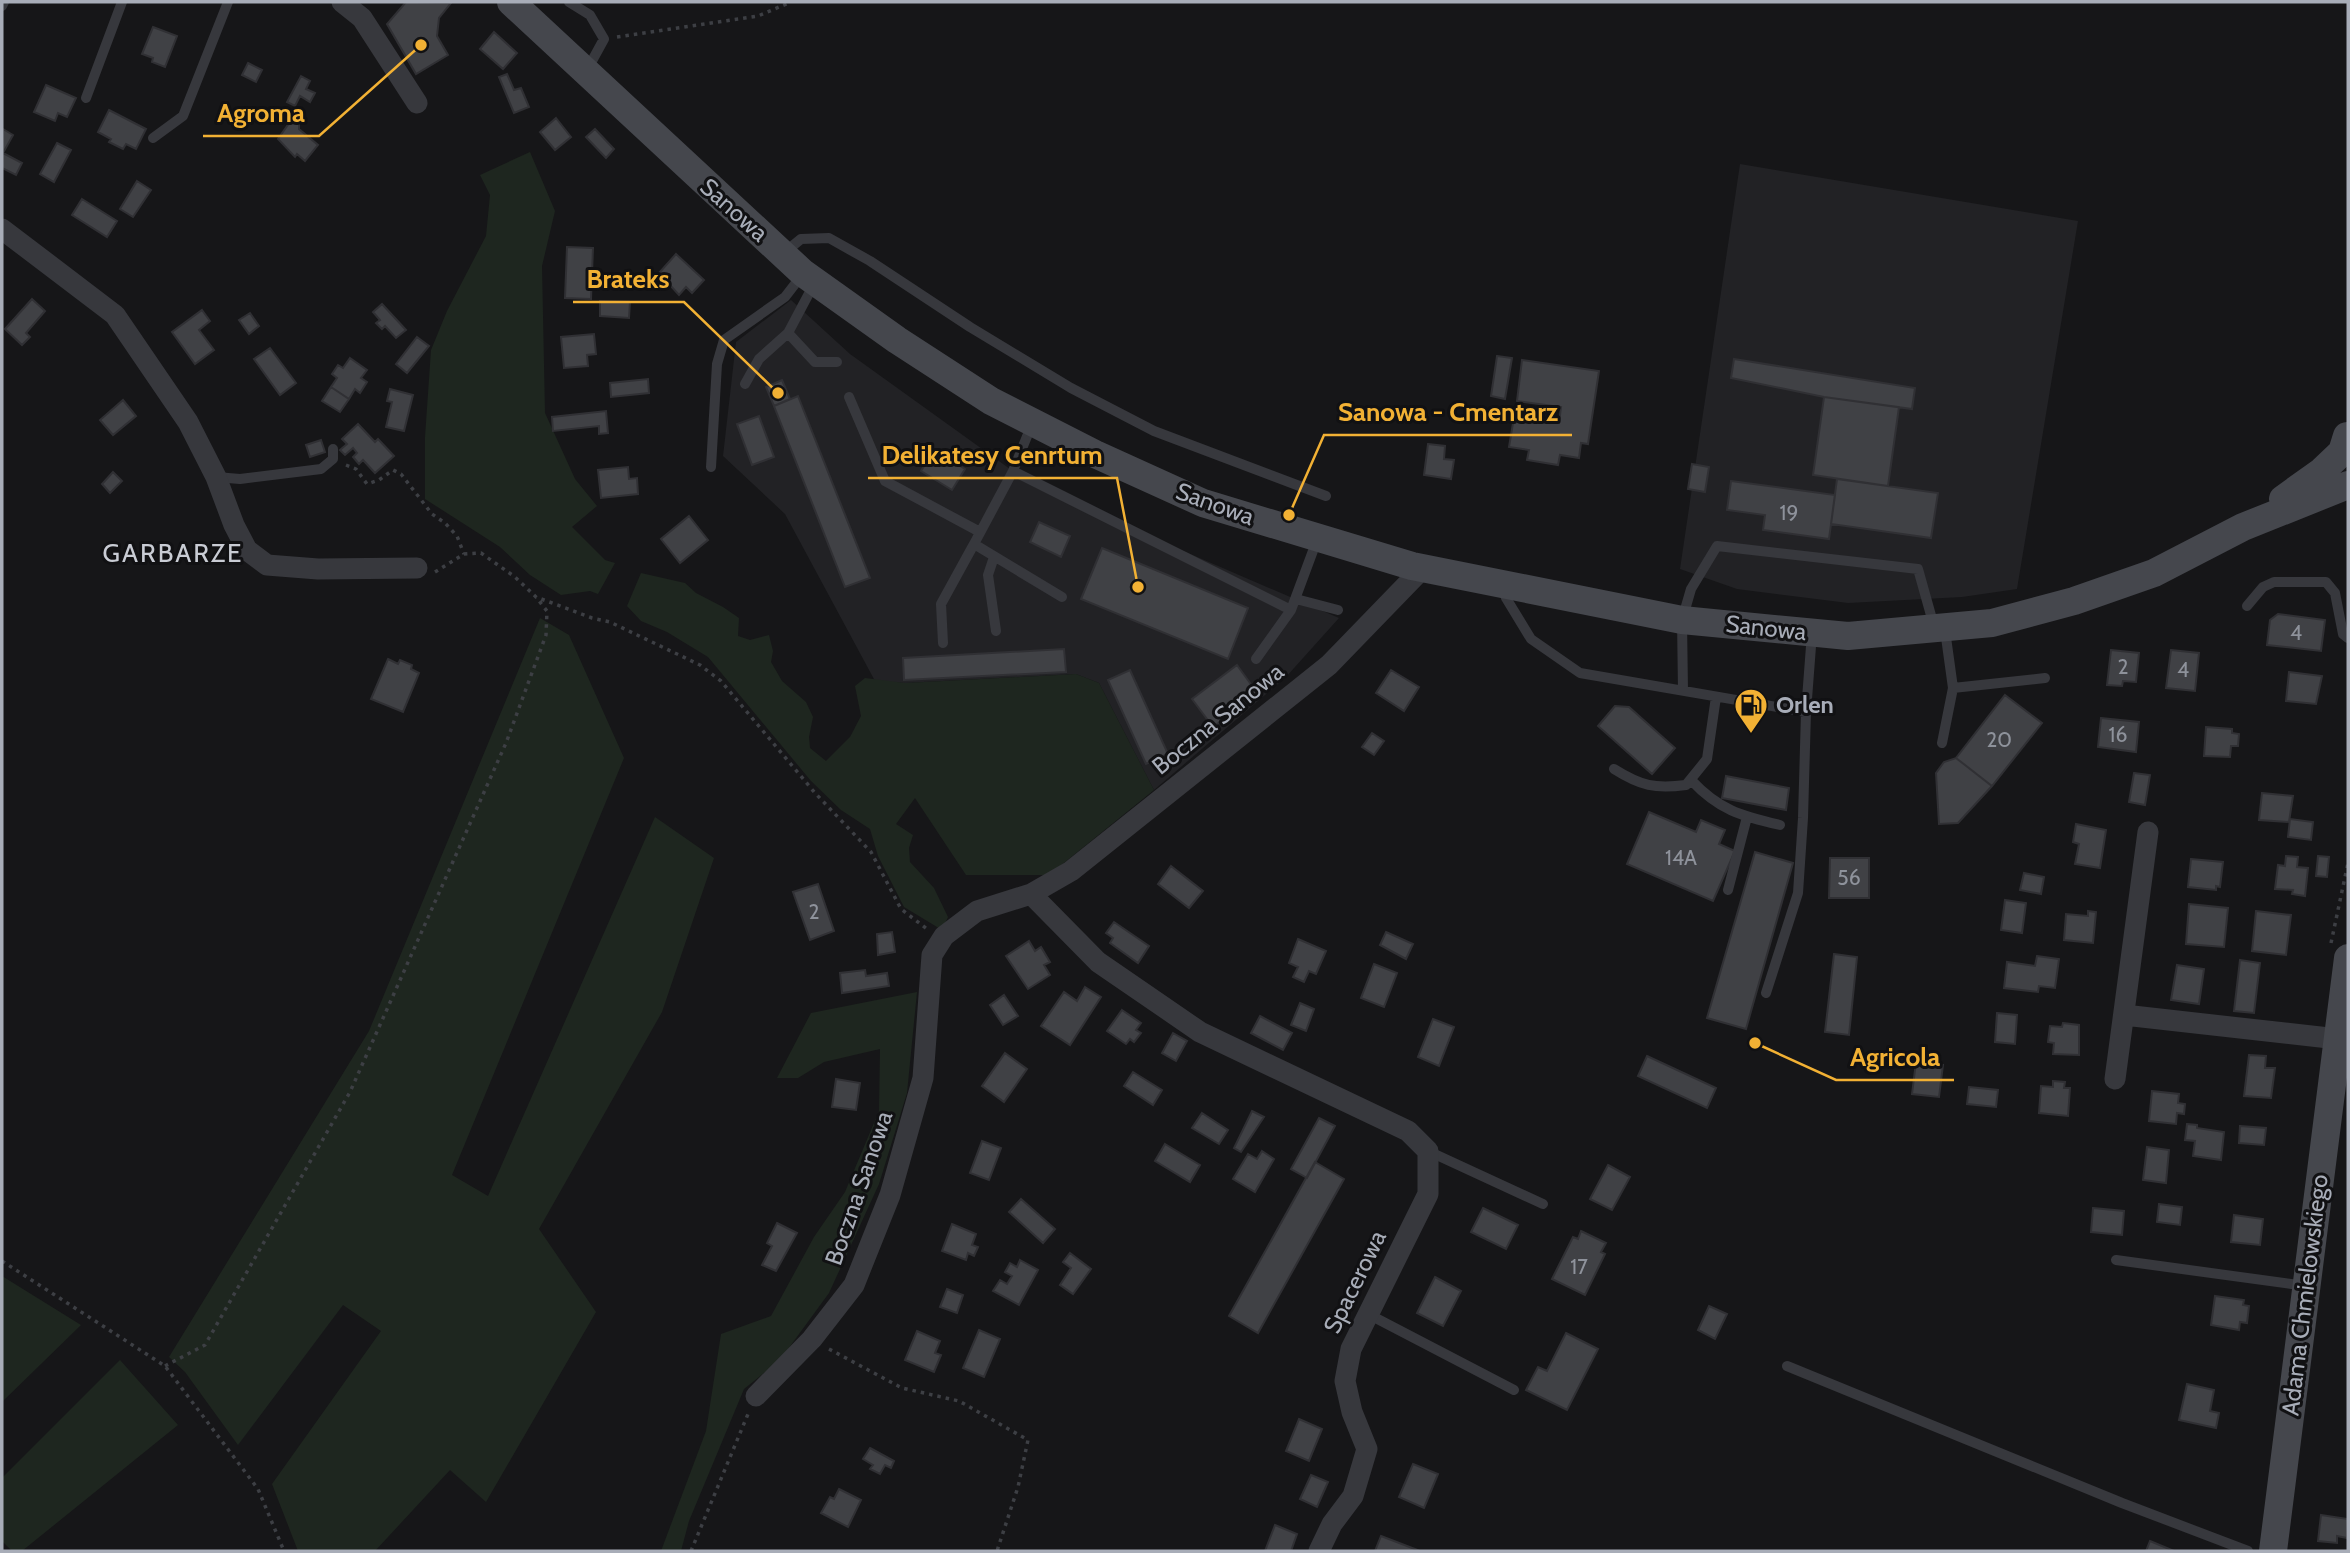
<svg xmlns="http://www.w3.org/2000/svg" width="2350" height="1553" viewBox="0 0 2350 1553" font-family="Cabin,sans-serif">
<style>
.built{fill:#222225}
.green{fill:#1e261f}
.building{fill:#404145;stroke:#303034;stroke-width:2}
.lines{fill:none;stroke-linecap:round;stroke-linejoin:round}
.path{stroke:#3d3f44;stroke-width:3.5;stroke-dasharray:3.5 5;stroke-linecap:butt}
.lane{stroke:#37383d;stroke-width:10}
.street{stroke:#37383d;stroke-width:21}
.secondary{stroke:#45474d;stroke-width:28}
.labels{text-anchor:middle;stroke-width:6;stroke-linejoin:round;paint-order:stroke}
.number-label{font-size:21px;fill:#8e929b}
.street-label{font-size:24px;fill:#a8adb8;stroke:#111113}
.poi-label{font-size:24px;font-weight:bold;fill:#a8adb8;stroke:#111113;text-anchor:start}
.neighbourhood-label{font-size:26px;letter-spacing:2px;fill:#c9ccd4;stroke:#111113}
.leader{fill:none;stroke:#f2b134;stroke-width:2.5}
.callout-dot{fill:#f2b134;stroke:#111113;stroke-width:2.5}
.callout-label{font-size:26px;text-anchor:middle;font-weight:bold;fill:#f2b134;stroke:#111113;stroke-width:6;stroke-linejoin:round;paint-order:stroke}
</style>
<rect width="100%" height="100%" fill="#161618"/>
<!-- built -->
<path class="built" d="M1740,164l338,57 -61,368 -55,8 -114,6 -111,-14 -57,-20z
M791,300l59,54 185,133 304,131 -53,59 -132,113 -55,-107 -23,-9 -171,9 -30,-2 -90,-167 -62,-58 13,-114z"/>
<!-- green -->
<path class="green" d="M530,152l25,59 -13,55 3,147 30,66 22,27 -25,21 33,33 10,3 -17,31 -8,-3 -29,4 -31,-20 -30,-28 -75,-48v-62l6,-87 16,-39 39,-75 4,-41 -10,-20z
M641,573l44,10 11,10 27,14 16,11 -1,18 12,4 19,-5 4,16 -2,11 11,19 24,21 7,15 -4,20 1,11 16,13 24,-24 11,-21 -6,-30 10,-8 40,5 171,-9 23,9 55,107 -105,85h-83l-51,-77 -19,26 17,11 -4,13 1,14 24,26 14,29 -6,13 -38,-23 -26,-51 -8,-27 -29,-19 -30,-29 -103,-124 -41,-25 -26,-11 -14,-15z
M540,618l29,17 55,123 -172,417 36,21 167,-379 59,41 -52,154 -123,217 57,83 -110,190 -36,-32 -75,81h-77l-26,-67 109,-153 -38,-26 -105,140 -53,-73 -16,-15 200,-326z
M917,992l-10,101 -28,91 -50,109 -49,67 -36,29 -55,132 -8,30h-20l45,-120 15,-97 50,-18 43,-79 31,-45 34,-81 1,-62 -56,13 -26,16h-21l34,-65z
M2,1276l79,49 -79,77z
M120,1360l58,65 -156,126h-10l-10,-10v-63z"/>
<!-- building -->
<path class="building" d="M406,2l45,1 -12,15 -2,18 11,19 -32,19 -29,-50z
M153,27l24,9 -12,31 -13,-5 1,-4 -11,-4z
M494,32l23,21 -14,16 -23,-20z
M248,63l14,7 -6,12 -14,-7z
M507,74l7,16 7,-2 8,19 -15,6 -15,-36z
M301,76l9,5 -4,8 9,4 -5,9 -10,-6 -5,10 -8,-4z
M46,85l30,13 -9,19 -9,-4 -3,8 -21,-9z
M109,110l37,19 -10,20 -10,-5 -3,5 -14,-7 2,-3 -13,-7z
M556,118l15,19 -16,13 -15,-18z
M292,119l7,3v7l19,16 -13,16 -8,-7 -2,3 -17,-18z
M3,129l10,6 -10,18 19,10 -6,12 -14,-7z
M595,129l19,20 -8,9 -20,-21z
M57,143l14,7 -17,32 -14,-8z
M137,181l14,9 -18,27 -13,-8z
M82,199l35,22 -10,16 -35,-22z
M567,247l26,1 -2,51 -26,-1z
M676,254l28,26 -12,13 -6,-6 -7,8 -20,-22z
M32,299l13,12 -19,22 4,4 -8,8 -17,-16z
M600,301l30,1 -1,16 -29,-2z
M382,304l24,26 -10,8 -11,-12 -3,3 -6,-6 4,-3 -7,-8z
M202,310l8,11 -11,9 15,20 -19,14 -23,-32z
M250,313l9,13 -10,8 -10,-14z
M594,334l2,20 -9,1 1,11 -24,2 -3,-31z
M417,337l12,9 -22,27 -11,-9z
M270,348l26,35 -16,12 -26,-36z
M1497,356l15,2 -7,41 -14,-3z
M350,358l17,12 -6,8 6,4 -7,11 -5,-4 -6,10 -18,-12 6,-9 -5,-4 6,-9 5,3z
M1734,359l181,29 -3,21 -88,-12 -93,-19z
M1522,360l77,11 -11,73 -7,-1 -2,15 -19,-3 -2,10 -31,-5 2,-10 -20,-3 5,-30 45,6 2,-16 -44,-6z
M648,379l1,14 -38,4 -1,-14z
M782,380l8,19 -16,7 -8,-19z
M331,387l18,12 -9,13 -18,-11z
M390,389l23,6 -9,36 -18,-4 6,-25 -5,-1z
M798,396l72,182 -25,9 -71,-181z
M1824,397l75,10 -11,79 -75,-11z
M123,400l13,16 -23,19 -13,-15z
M606,411l2,22 -9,1v-8l-46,5 -1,-14z
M759,416l15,41 -22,8 -15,-41z
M358,424l17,18 3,-3 16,17 -19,17 -12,-13 -4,4 -6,-7 4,-4 -4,-5 -8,7 -5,-5 7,-6 -5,-5z
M321,440l4,12 -15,5 -4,-12z
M1428,444l17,2 -1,13 10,1 -3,19 -27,-4z
M934,450l31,19 -13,21 -31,-19z
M1692,464l17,3 -4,25 -17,-3z
M628,467l1,12 8,-1 1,16 -37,4 -3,-28z
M113,472l9,9 -12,12 -8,-9z
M1837,479l101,14 -7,45 -100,-14z
M1731,481l104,14 -6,44 -66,-9 2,-15 -38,-5z
M689,516l19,24 -28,23 -19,-24z
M1039,522l31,14 -9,21 -31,-15z
M1102,548l146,60 -20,51 -147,-60z
M2278,614l47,6 -4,31 -54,-6 3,-25z
M1064,649l2,23 -162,8 -1,-22z
M2111,650l28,3 -3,29 -13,-1 -1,5 -15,-1z
M2171,650l28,3 -4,38 -29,-3z
M388,659l10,5 2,-4 12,5 -1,4 8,4 -16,39 -32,-13z
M1237,665l21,29 -45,33 -21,-28z
M1130,670l38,84 -22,10 -38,-84z
M1391,670l28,17 -15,24 -28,-18z
M2289,672l33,4 -6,28 -30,-3z
M2005,695l37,28 -50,63 -36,-28z
M1615,706l14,1 46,41 -23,26 -54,-48z
M2101,718l38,4 -3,30 -38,-5z
M2206,727l26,2v4l7,1 -1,12h-7l-1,11 -26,-1z
M1372,733l12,8 -10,14 -12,-8z
M1956,758l36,28 -34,37 -19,1 -3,-51 8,-11z
M2134,773l16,2 -5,30 -16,-3z
M1726,776l63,12 -3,22 -64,-12z
M2262,793l31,3 -4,26 -30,-2z
M1649,812l47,20 5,-12 24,10 -6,14 16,7 -22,50 -86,-37z
M2290,819l23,3 -2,18 -23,-3z
M2076,824l30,6 -6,38 -25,-4 4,-20 -6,-2z
M1755,852l38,11 -47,166 -39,-11z
M2286,856l12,1 -1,10 11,1 -3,28 -13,-2 1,-4 -18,-1 3,-24 7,1z
M2318,856l11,1 -2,20 -11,-1z
M1830,858h39v40h-40z
M2191,859l32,3 -3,25 -4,-1v4l-28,-3z
M1171,866l32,25 -14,17 -31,-24z
M2024,873l20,4 -3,17 -21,-4z
M818,884l16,47 -24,9 -17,-48z
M2005,900l21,3 -4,30 -21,-3z
M2189,904l39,4 -4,39 -38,-3z
M2088,911l8,1 -3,31 -29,-3 2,-26 22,2z
M2256,911l35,4 -5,40 -34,-4z
M1114,922l35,24 -11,17 -28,-20 3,-5 -7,-5z
M892,932l3,20 -17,3 -1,-21z
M1386,932l27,12 -7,15 -26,-14z
M1298,939l28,12 -10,23 -7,-3 -5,11 -11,-5 5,-10 -9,-4z
M1029,941l6,10 6,-4 9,15 -6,3 6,10 -22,14 -22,-33z
M1834,954l23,3 -8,78 -24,-3z
M2037,956l22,3 -4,29 -16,-2 -1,6 -34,-4 3,-26 28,4z
M2240,960l20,3 -6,50 -20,-2z
M1374,964l23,9 -13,34 -23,-9z
M2177,965l27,4 -5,35 -28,-4z
M865,970l1,6 21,-3 2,13 -47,7 -2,-20z
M1085,987l16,10 -31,48 -29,-19 23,-34 13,9z
M1004,995l14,21 -15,9 -13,-20z
M1300,1003l14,6 -8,22 -15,-6z
M1122,1010l19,13 -5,7 5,3 -7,9 -4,-3 -4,5 -19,-13z
M1997,1013l20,2 -2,29 -20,-2z
M1260,1016l32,17 -9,17 -32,-17z
M1433,1019l21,8 -15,39 -21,-9z
M2063,1023l16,2v30l-26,-1 1,-11 -6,-1 2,-16 12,1z
M1173,1033l14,8 -11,20 -14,-8z
M1005,1053l22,16 -23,33 -22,-16z
M2249,1055l17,1 -1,12h10l-4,30 -27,-2z
M1647,1056l69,32 -9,20 -69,-32z
M1916,1062l27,3 -4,32 -27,-3z
M1133,1072l29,18 -9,15 -29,-19z
M836,1079l24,4 -4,27 -24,-3z
M2053,1081l12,1 -1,6h6l-2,28 -29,-3 2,-27 12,1z
M1969,1087l29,3 -2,17 -29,-3z
M2152,1091l27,3 -1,9 7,1 -1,10 -7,-1 -1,11 -27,-3z
M1252,1111l12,6 -23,35 -7,-4z
M1202,1113l26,17 -9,14 -27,-16z
M1319,1118l16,8 -28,52 -16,-9z
M2187,1124l10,1v3l27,4 -3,28 -28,-4 2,-15 -10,-1z
M2240,1126l26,2 -2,17 -25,-2z
M982,1141l19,7 -12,32 -19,-7z
M1165,1144l35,21 -10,17 -35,-21z
M2147,1147l22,3 -3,33 -23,-3z
M1262,1151l12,8 -19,33 -22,-13 15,-25 9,5z
M1315,1162l29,17 -86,154 -29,-17z
M1608,1165l22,12 -18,33 -22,-11z
M1021,1199l34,30 -12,14 -34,-31z
M2159,1204l23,3 -2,18 -23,-3z
M1483,1208l35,17 -12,24 -35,-17z
M2093,1208l31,3 -2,24 -31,-3z
M2234,1215l29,4 -3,26 -29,-3z
M777,1223l20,10 -21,38 -14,-6 10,-19 -5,-3z
M952,1224l24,10 -4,11 6,2 -4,9 -6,-3 -2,7 -24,-9z
M1581,1231l25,12 -5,9 4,2 -20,41 -33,-16 21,-42 5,2z
M1070,1253l21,16 -18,25 -13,-9 11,-17 -8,-6z
M1020,1260l18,10 -19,35 -26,-14 7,-11 7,4 5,-8 -7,-4 5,-9 7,4z
M1435,1277l26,14 -18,35 -26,-13z
M947,1289l16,6 -6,18 -17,-6z
M2215,1296l29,4 -1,5 6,1 -2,17 -7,-1 -1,8 -28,-5z
M1709,1306l18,8 -12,25 -17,-9z
M979,1330l21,9 -16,38 -21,-9z
M917,1331l23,10 -5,12 6,2 -7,17 -29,-12z
M1566,1333l32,16 -31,61 -41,-20 12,-23 9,4z
M2187,1384l27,6 -4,21 9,2 -3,15 -37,-8z
M1299,1419l23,10 -13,32 -23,-10z
M870,1448l24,13 -3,7 -6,-3 -5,9 -10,-5 3,-4 -10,-6z
M1413,1464l25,10 -14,34 -25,-11z
M1311,1475l17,7 -11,25 -17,-8z
M839,1489l22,11 -13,27 -27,-14 9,-16 4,2z
M2321,1515l27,4 -1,19 -10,-2v7l-19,-2z
M1275,1525l22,9 -6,17h-26z
M1381,1536l39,15h-45z
M2150,1541l24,10h-28z"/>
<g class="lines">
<!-- path -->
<path class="path" d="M617,37l141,-21 33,-14
M346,465l10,4 11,15 12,-4 14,-10 8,4 31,40 13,9 12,13 7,18
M435,572l29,-18 17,-1 34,24 21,20 56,21 18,4 90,43 21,16 94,112 56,59 30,57 26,20
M2331,943l17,-80
M2,1261l163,105 93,123 26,62
M829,1349l73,39 57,13 69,39 -10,47 -21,64
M165,1366l40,-21 145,-253 156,-349 40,-108 1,-24 -11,-14
M691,1551l57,-137"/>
<!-- lane -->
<path class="lane" d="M569,2l21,13 14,24 -17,31
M2,6l2,-4
M86,98l36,-96
M153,138l30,-22 45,-114
M785,252l16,-13 28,-1 41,23 100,66 101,61 83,43 172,65
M788,333l27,29h22
M745,384l14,-25 29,-26 26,-49
M849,397l36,84 95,51
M1032,424l-19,47 278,139 26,-70
M711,467l6,-103 7,-24 61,-43 17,-22
M1013,471l-39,73 88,53
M216,477l24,2 81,-10 12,-10v-10
M994,557l-6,18 8,56
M1503,587l3,11 25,41 49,34 226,39
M1296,599l42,11
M2247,606l16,-19 11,-5h52l9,11 8,41 5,4
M943,643l-2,-39 33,-60
M1256,659l35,-49
M1953,688l92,-10
M1683,691l-1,-71 9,-31 26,-43 201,23 16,57
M1942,743l11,-55 -8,-58
M1614,769c27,17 41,20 72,16l21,-26 9,-62
M1691,780c28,30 50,36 89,45
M1728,890l19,-73
M1766,993l32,-100 5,-75 3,-106 6,-79
M1428,1151l115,53
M2116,1260l190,26
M1368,1314l146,76
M1787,1366l335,137 126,48"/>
<!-- street -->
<path class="street" d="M342,2l20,16 55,85
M2,229l113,86 73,107 28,55 18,48 13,25 20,15 51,4 99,-1
M1031,894l67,68 102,70 208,99 20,20v43l-77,155 -6,32 7,31 15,37 -14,47 -21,28 -13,27
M2124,1015l214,24
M2115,1079l33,-247
M756,1396l56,-57 42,-54 36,-90 33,-117 9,-123 12,-19 33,-25 54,-17 40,-23 258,-206 94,-97"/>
<!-- secondary -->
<path class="secondary" d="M511,2l292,271 94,67 94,61 104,53 108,49 209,63 270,54 166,16 144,-13 82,-22 80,-28 89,-46 105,-42
M2283,499l39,-28 20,-19 5,-16
M2273,1551l75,-593"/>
</g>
<!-- icons -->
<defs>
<symbol id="fuel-pin" viewBox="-11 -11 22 30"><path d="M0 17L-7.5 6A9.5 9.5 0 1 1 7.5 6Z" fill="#f2b134" stroke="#111113"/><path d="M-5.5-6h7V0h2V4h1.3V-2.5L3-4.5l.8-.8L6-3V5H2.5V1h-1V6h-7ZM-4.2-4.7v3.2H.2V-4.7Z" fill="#111"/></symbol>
</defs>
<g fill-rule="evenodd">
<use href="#fuel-pin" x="1732" y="686" width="38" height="52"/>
</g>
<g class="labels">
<!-- number labels -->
<g class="number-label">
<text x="1789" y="520">19</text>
<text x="2296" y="640">4</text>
<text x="2123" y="674">2</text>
<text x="2183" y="677">4</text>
<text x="2118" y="742">16</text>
<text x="1999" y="747">20</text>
<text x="1681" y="865">14A</text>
<text x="1849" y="885">56</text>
<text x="814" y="919">2</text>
<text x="1579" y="1274">17</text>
</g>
<!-- street labels -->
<g class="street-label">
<text transform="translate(734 210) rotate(42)" y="8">Sanowa</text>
<text transform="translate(1215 504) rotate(20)" y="8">Sanowa</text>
<text transform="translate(1766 628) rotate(6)" y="8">Sanowa</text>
<text transform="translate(1218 719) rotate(-39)" y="8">Boczna Sanowa</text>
<text transform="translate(859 1188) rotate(-71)" y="8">Boczna Sanowa</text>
<text transform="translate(1355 1282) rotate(-64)" y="8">Spacerowa</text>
<text transform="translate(2305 1295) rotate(-83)" y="8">Adama Chmielowskiego</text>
</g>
<!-- poi labels -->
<g class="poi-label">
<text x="1776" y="713">Orlen</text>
</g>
<!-- neighbourhood labels -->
<g class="neighbourhood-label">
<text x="173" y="562">GARBARZE</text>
</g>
</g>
<!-- callouts -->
<path class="leader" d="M421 45L319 136H203M778 393L684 302H573M1289 515L1324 435H1572M1138 587L1117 478H868M1755 1043L1836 1080H1954"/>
<g class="callout-dot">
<circle cx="421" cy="45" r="7"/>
<circle cx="778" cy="393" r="7"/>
<circle cx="1289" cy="515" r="7"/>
<circle cx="1138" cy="587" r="7"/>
<circle cx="1755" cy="1043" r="7"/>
</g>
<g class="callout-label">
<text x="261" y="122">Agroma</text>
<text x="628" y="288">Brateks</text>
<text x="1448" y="421">Sanowa - Cmentarz</text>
<text x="992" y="464">Delikatesy Cenrtum</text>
<text x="1895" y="1066">Agricola</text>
</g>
<!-- border -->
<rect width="2350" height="1553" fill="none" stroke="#a8adb8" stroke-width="7"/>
</svg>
